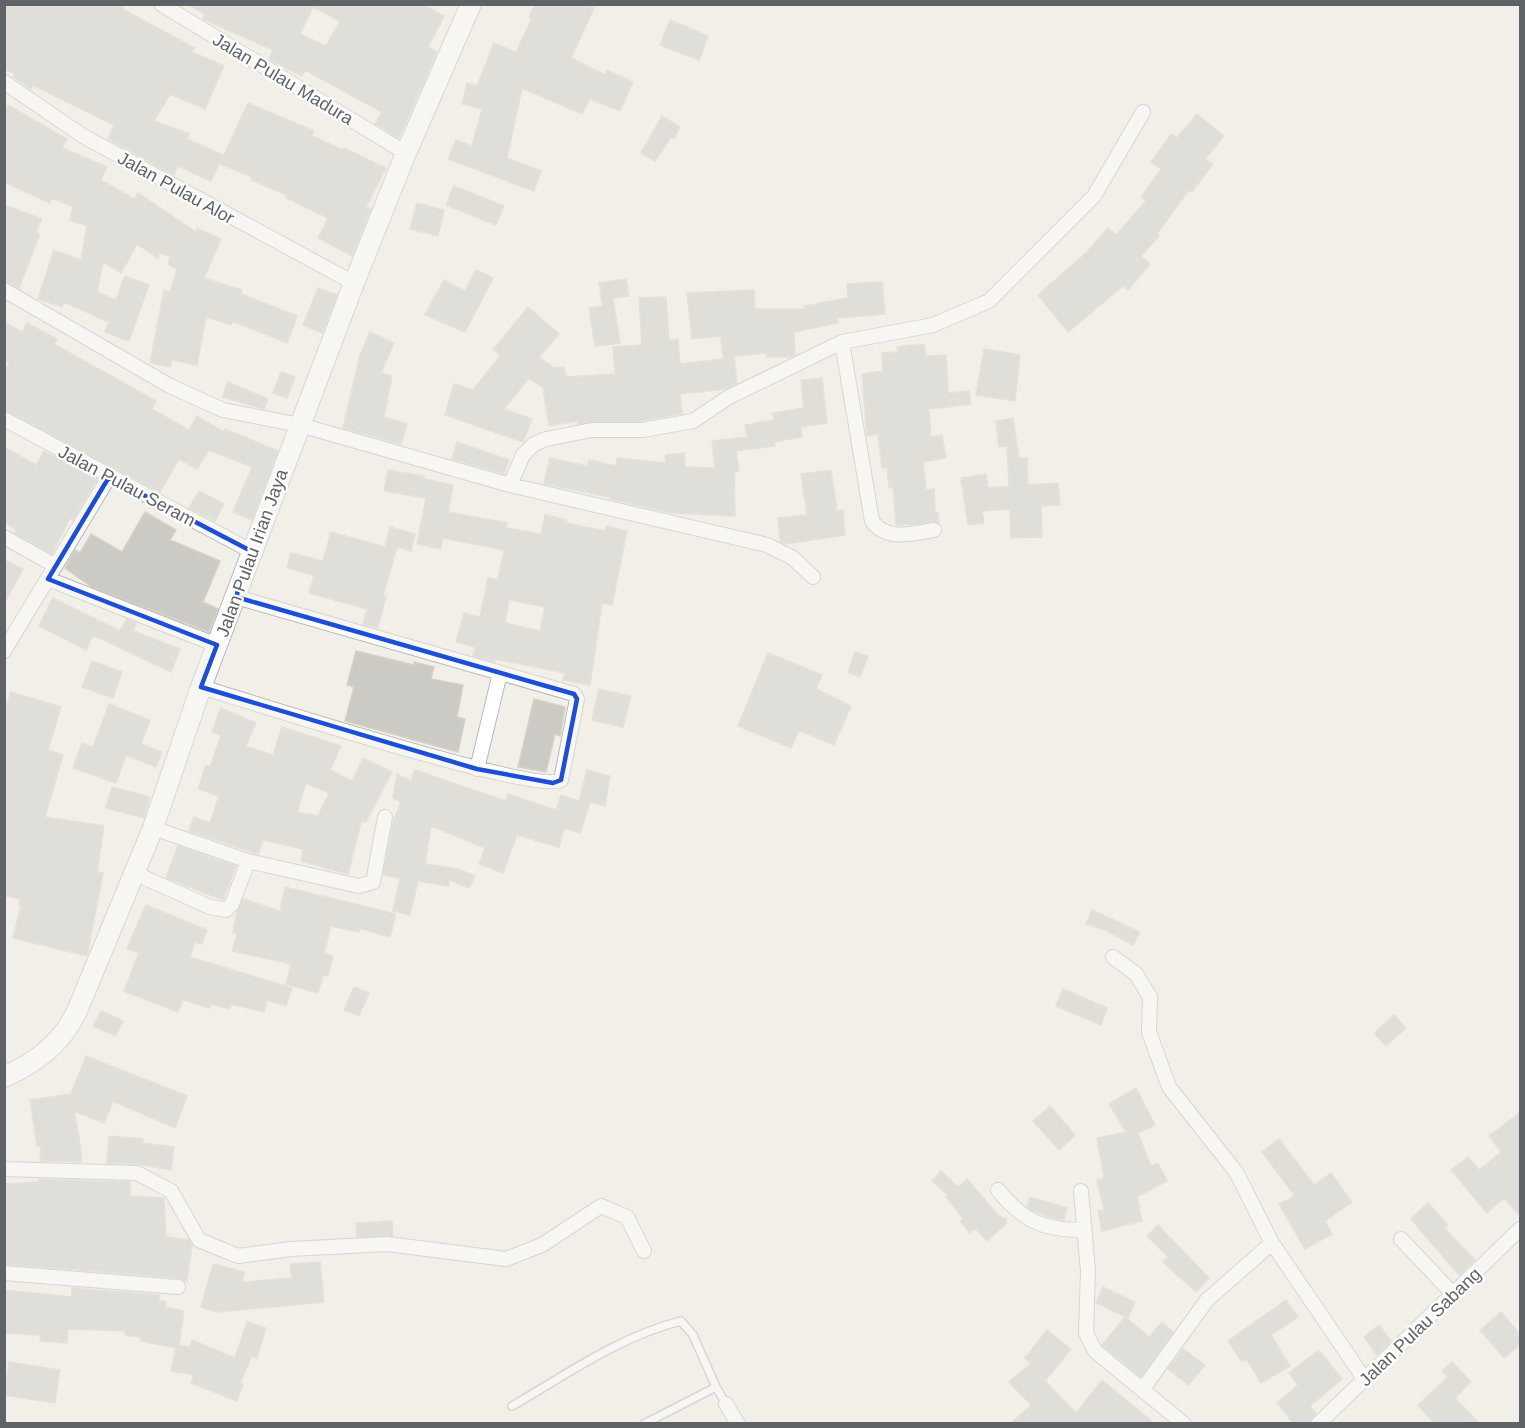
<svg xmlns="http://www.w3.org/2000/svg" width="1525" height="1428" viewBox="0 0 1525 1428" font-family="Helvetica,sans-serif">
<style>
.building{fill:#cccac5;stroke:#d6d1c6;stroke-width:1.5;fill-rule:evenodd}
.lines{fill:none;stroke-linecap:round;stroke-linejoin:round}
.lane-casing{stroke:#b5b8bc;stroke-width:10}
.street-casing{stroke:#b5b8bc;stroke-width:16}
.secondary-casing{stroke:#b6babf;stroke-width:22}
.lane{stroke:#fff;stroke-width:7}
.street{stroke:#fff;stroke-width:14}
.secondary{stroke:#fff;stroke-width:20}
.marked{fill:none;stroke:#1d4ed8;stroke-width:4.5;stroke-linejoin:round}
.labels{text-anchor:middle;stroke-width:4.5;stroke-linejoin:round;paint-order:stroke}
.street-label{font-size:18px;fill:#5f6368;stroke:#fff}
</style>
<rect width="100%" height="100%" fill="#f1efe8"/>
<!-- building -->
<path class="building" d="M4,4h120l-2,5 73,39 -3,4 32,14 -19,43 -35,-15 -16,27 35,13 -2,5 36,16 -12,26 -33,-15 -4,9 -66,-36 6,-14 -81,-40 -2,4 -18,-12 2,-3 -11,-5z
M187,4h235l22,12 -16,31 9,5 -38,86 -24,-14 7,-12 -77,-42 -3,6 -30,-15 -3,-2 4,-9 -70,-31 2,-5zM313,7l27,14 -14,25 -26,-12z
M535,4h52l7,4 -23,50 34,17 2,-5 26,12 -13,29 -30,-12 -8,15 -60,-26 -15,70 34,13 -7,20 -86,-32 8,-19 16,6 10,-37 -20,-5 5,-21 10,3 17,-43 22,9 16,-34 -3,-1z
M670,20l38,16 -9,24 -39,-15z
M248,103l66,28 -2,5 31,14 1,-2 42,20 -20,39 5,2 -19,47 -34,-18 10,-20 -43,-21 2,-2 -36,-15 1,-3 -32,-13z
M8,105l59,34 -5,9 45,19 -6,13 33,19 4,-6 58,39 1,-4 24,11 -17,39 38,12 -1,4 56,22 -10,27 -55,-22 -1,4 -25,-8 -9,48 -25,-5 -2,7 -20,-4 14,-73 6,2 7,-22 -9,-6 2,-8 -10,-3 -2,5 -21,-14 -16,29 -18,-11 -6,30 19,8 9,-24 24,9 -20,56 -24,-9 4,-10 -45,-20 -2,5 -24,-8 16,-49 27,10 6,-34 -17,-6 3,-13 -21,-9 -2,5 -46,-21v-68z
M1197,114l27,22 -19,23 8,5 -21,28 -3,-2 -32,44 2,2 -18,20 9,8 -22,26 -5,-4 -55,46 -30,-37 48,-42 22,-25 8,7 30,-34 -5,-4 20,-28 -10,-7 20,-28 6,4z
M662,116l18,11 -6,11 -3,-1 -16,24 -14,-8z
M454,186l50,20 -8,19 -50,-20z
M417,203l27,7 -6,26 -28,-7z
M4,205l38,14 -6,13 4,2 -21,54 -15,-7z
M476,270l17,8 -28,54 -40,-17 19,-35 21,11z
M626,279l3,17 -16,2 7,45 -25,3 -6,-38 14,-2 -4,-23z
M882,282l3,32 -48,4 1,5 -44,9 1,23 -5,2h-23v-4l-33,3 3,27 -12,6 -45,5 2,20 -40,7 -64,3v-3l-29,5 -6,-38 -14,-10 -25,31 28,10 -9,23 -78,-27 9,-31 19,6 28,-35 -8,-5 35,-43 31,27 -20,23 15,11 10,-1 2,10 49,-3 -2,-27 29,-2 -3,-47 27,-1 3,43 9,-1 2,25 43,-5 -2,-23 -29,3 -5,-46 67,-3 1,19h50l-1,-3 44,-8 -1,-14z
M318,288l19,7 -15,38 -19,-8z
M4,322l18,10 5,-9 30,16 -3,5 102,57 -4,8 37,21 8,-14 27,16 1,-3 53,22 -26,69 -19,-8 19,-45 -43,-17 -12,19 -18,-10 -19,33 -156,-82v-38l6,-10 -6,-3z
M370,332l24,11 -13,30 11,3 -8,41 23,7 -6,20 -58,-16 17,-73z
M924,344l2,12 20,-1 2,38 21,-2 2,13 -42,5 2,28 11,-2 4,23 -23,4 3,28 8,-1 1,23h3l1,11 -43,2 -3,-38 -4,1 -2,-21 -5,1 -4,-34 -11,2 -5,-62 21,-3 -1,-18 16,-1 -1,-5z
M984,349l36,6 -5,46 -39,-6z
M281,372l14,5 -8,21 -14,-5z
M822,378l5,45 -26,4 1,10 -28,5 1,4 -39,5 3,20 -5,1 1,44 -64,-3 -61,-14v-2l-66,-13 6,-26 37,8 2,-6 27,6 1,-8 49,5 -1,-8 19,-2 1,14 30,1 -3,-27 35,-4 -2,-12 29,-5 -2,-7 32,-5 -3,-28z
M228,382l40,17 -4,10 -42,-12z
M1013,418l6,40h8l1,27 30,-2 2,22 -19,1 1,31 -31,1 -1,-29 -28,2 2,12 -16,2 -7,-47 25,-4 2,14 21,-2 -2,-40 -8,1 -3,-26z
M457,442l52,18 -5,14 -52,-15z
M4,447l32,18 8,-14 53,28 -24,41 -3,-2 -18,36 -37,-21 2,-3 -13,-8z
M388,470l36,6v3l29,6 -5,27 59,11 -1,5 35,6 4,-19 22,5 -1,3 39,8 1,-5 21,5 -15,74 -10,-2 -12,82 -27,-5 2,-7 -70,-14 -1,3 -21,-6 2,-9 -19,-5 8,-29 16,4 8,-39 10,2 6,-30 -61,-12 -2,11 -24,-5 9,-46 -42,-7zM509,600l36,7 -5,24 -35,-8z
M831,470l6,41 6,-1 2,25 -59,9 -6,-2 -2,-24 29,-3 -6,-41z
M199,491l25,13 -9,17 -26,-13z
M145,512l31,18 -6,10 50,21 -17,41 15,7 -9,23 -117,-45 -27,-19 10,-18 5,3 11,-19 31,18z
M390,527l25,7 -4,17 -14,-4 -14,49h3l-8,32 -15,-4 4,-15 -58,-16 5,-18 -27,-7 4,-15 32,8 8,-29 54,15z
M4,560l19,9 -19,35z
M53,598l67,33 7,-12 9,4 -3,8 47,18 -9,23 -78,-37 -7,15 -47,-24z
M356,651l58,14v-3l20,5 -3,12 32,6 -6,32 8,2 -7,33 -113,-31 9,-34 -7,-2z
M855,652l13,4 -8,21 -12,-5z
M768,653l54,22 -6,14 35,17 -17,39 -35,-15 -8,18 -53,-22z
M92,661l30,11 -9,26 -31,-11z
M599,689l32,7 -8,31 -31,-7z
M11,692l50,15 -13,43 15,5 -18,62 59,9 -7,46 6,1 -16,83 -74,-18 8,-32h-2l1,-7 -16,-3v-182z
M534,699l31,8 -5,29 -5,-2 -9,38 -28,-5z
M109,704l41,16 -9,24 21,8 -6,15 -30,-12 -10,28 -43,-15 9,-25 11,4z
M221,708l35,15 -10,23 27,9 9,-28 59,19 -11,24 22,11 11,-23 29,14 -26,50h-5l-13,52 -47,-13 2,-12 -40,-9 -5,14 -69,-23 5,-14 16,6 9,-27 -21,-7 8,-24 4,2 11,-32 -9,-3zM306,783l23,10 -11,23 -21,-4z
M415,770l91,31 2,-7 48,16 5,-15 18,6 8,-31 23,6 -5,30 -15,-4 -10,31 -16,-5 -5,19 -42,-12 -14,38 -24,-9 6,-16 -54,-22 -6,38 33,5 17,7 -6,12 -19,-8 -1,6 -31,-5 -8,34 -17,-4 7,-33 -17,-3 10,-53 8,-20 -8,-4 4,-24 14,7z
M112,787l38,10 -6,21 -38,-10z
M178,846l58,20 -13,34 -57,-22z
M285,887l111,27 -6,23 -31,-9v4l-28,-6 -7,27 9,3 -5,20 -5,-1 -5,18 -32,-9 5,-20 -59,-13 5,-17 -4,-1 4,-22 6,-12 37,12z
M146,905l61,25 -5,14 -7,-2 -5,15 102,31 -6,18 -19,-6 -3,12 -33,-8 -1,5 -18,-5 -2,4 -27,-8 -5,12 -54,-21 15,-38 -12,-5z
M1092,910l48,22 -7,13 -28,-15 -19,-6z
M354,987l15,6 -10,23 -15,-6z
M1063,989l44,19 -6,17 -45,-19z
M101,1011l22,10 -8,15 -22,-10z
M1394,1015l12,13 -20,18 -12,-13z
M86,1056l101,40 -12,32 -62,-27 -9,22 -30,-12 7,38v13l-41,-1 1,-15h-4l-7,-46 41,-6z
M1136,1088l19,37 -17,8 13,33 7,-3 9,18 -30,16 5,24 -40,10 -4,-20 6,-1 -7,-30 7,-2 -7,-40 29,-6 -17,-28z
M1050,1106l25,29 -16,15 -26,-29z
M1521,1112v105l-17,-19 -17,15 -36,-43 17,-13 11,13 22,-18 -12,-16z
M109,1136l34,3 -1,4 32,4 -3,23 -34,-6 -30,-1z
M1279,1139l35,46 17,-12 21,29 -27,19 7,13 -27,15 -26,-45 16,-8 -33,-44z
M941,1171l17,16 9,-8 31,36 8,4v5l-19,17 -12,-13 -5,5 -10,-12 3,-3 -17,-21 2,-2 -16,-14z
M39,1179l91,3v14l34,2 2,39 23,3 3,5 -5,37 -8,-4 -175,-14v-80l35,-2z
M1030,1197l37,11 -3,12 -16,-3 -18,-8 -3,-3z
M1428,1203l20,22 -4,3 31,32 -16,15 -48,-56z
M392,1221l1,15 -36,1 -1,-14z
M1158,1225l51,53 -13,14 -33,-30 5,-5 -21,-21z
M320,1262l4,40 -107,10 -16,-5 12,-43 32,8 -3,10 50,-4 -2,-14z
M1103,1287l32,15 -7,16 -32,-15z
M72,1288l87,7v5l7,2 -1,5 19,4 -5,34 11,2 2,-7 43,18 12,-36 19,6 -9,30 -5,-2 -12,27 3,1 -6,17 -46,-18 3,-8 -23,-4 5,-23 -35,-7v-4l-16,-2v-4l-57,-2 -1,14 -27,-2 1,-6 -37,-2v-43l68,7z
M1286,1300l12,17 -27,18 19,31 -29,17 -14,-24 -5,3 -14,-21z
M1501,1312l20,23v9l-17,14 -24,-28z
M1125,1317l24,20 13,-15 11,10 -32,45 -39,-32z
M1379,1325l12,16 -14,14 -13,-18z
M1047,1330l24,19 -26,32 31,32 26,-33 53,44h-145l21,-19 -22,-23 22,-19 -6,-5z
M1183,1349l22,16 -16,20 -21,-16z
M1319,1350l23,29 -32,27 6,7 -7,11h-15l-17,-21 21,-18 -9,-12z
M9,1362l51,8 -5,33 -51,-8z
M1452,1362l19,20 -16,16 25,26h-45l-17,-19 30,-28 -6,-6z"/>
<g class="lines">
<defs>
<path id="lane" d="M512,1406c54,-31 108,-70 169,-85l12,14 23,52
M644,1424l72,-37 10,17"/>
<path id="street" d="M161,4l245,149
M4,82l79,54 271,147
M4,290l166,96 53,24 77,15 210,60 13,-30 11,-11 12,-5 46,-9h51l50,-9 36,-24 113,-55 91,-17 56,-24 105,-105 49,-84
M842,342l30,179c15,21 40,12 62,9
M4,419l247,132
M510,485l257,60 26,13 20,19
M4,537l50,28
M48,579l169,66
M4,651l105,-174
M201,687c44,13 338,108 360,93l16,-81 -3,-5 -338,-97
M477,769l23,-96
M153,828l95,33 111,25 14,-4 12,-65
M134,873l76,34 16,3 6,-6 16,-43
M1113,957l23,17 14,23 -1,35 20,55 67,85 36,71 93,137
M4,1169l133,4 34,18 28,49 39,16 53,-7 96,-5 119,15 36,-14 59,-39 26,11 17,34
M998,1190c25,31 45,40 85,40
M1081,1191l7,80 -2,62 9,18 89,73
M1401,1239l53,56
M4,1273l174,14
M1142,1390l65,-90 65,-57
M726,1404l12,20
M1318,1424l202,-195"/>
<path id="secondary" d="M4,1077c33,-15 58,-34 73,-66l76,-183 48,-141 153,-404 52,-130 65,-149"/>
</defs>
<!-- lane casing -->
<use href="#lane" class="lane-casing"/>
<!-- street casing -->
<use href="#street" class="street-casing"/>
<!-- secondary casing -->
<use href="#secondary" class="secondary-casing"/>
<!-- lane -->
<use href="#lane" class="lane"/>
<!-- street -->
<use href="#street" class="street"/>
<!-- secondary -->
<use href="#secondary" class="secondary"/>
</g>
<!-- marked area -->
<path d="M0 0H1525V1428H0ZM109,477l142,74 -15,46 338,97 3,5 -16,81 -8,3 -76,-14 -276,-82 16,-42 -169,-66z" fill="#f1efe8" fill-opacity=".55" fill-rule="evenodd"/>
<path class="marked" d="M109,477l142,74 -15,46 338,97 3,5 -16,81 -8,3 -76,-14 -276,-82 16,-42 -169,-66z"/>
<g class="labels">
<!-- street labels -->
<g class="street-label">
<text transform="translate(283 79) rotate(31)" y="6">Jalan Pulau Madura</text>
<text transform="translate(176 188) rotate(29)" y="6">Jalan Pulau Alor</text>
<text transform="translate(127 486) rotate(28)" y="6">Jalan Pulau Seram</text>
<text transform="translate(252 553) rotate(-70)" y="6">Jalan Pulau Irian Jaya</text>
<text transform="translate(1420 1327) rotate(-44)" y="6">Jalan Pulau Sabang</text>
</g>
</g>
<!-- border -->
<rect width="1525" height="1428" fill="none" stroke="#5f6368" stroke-width="12"/>
</svg>
